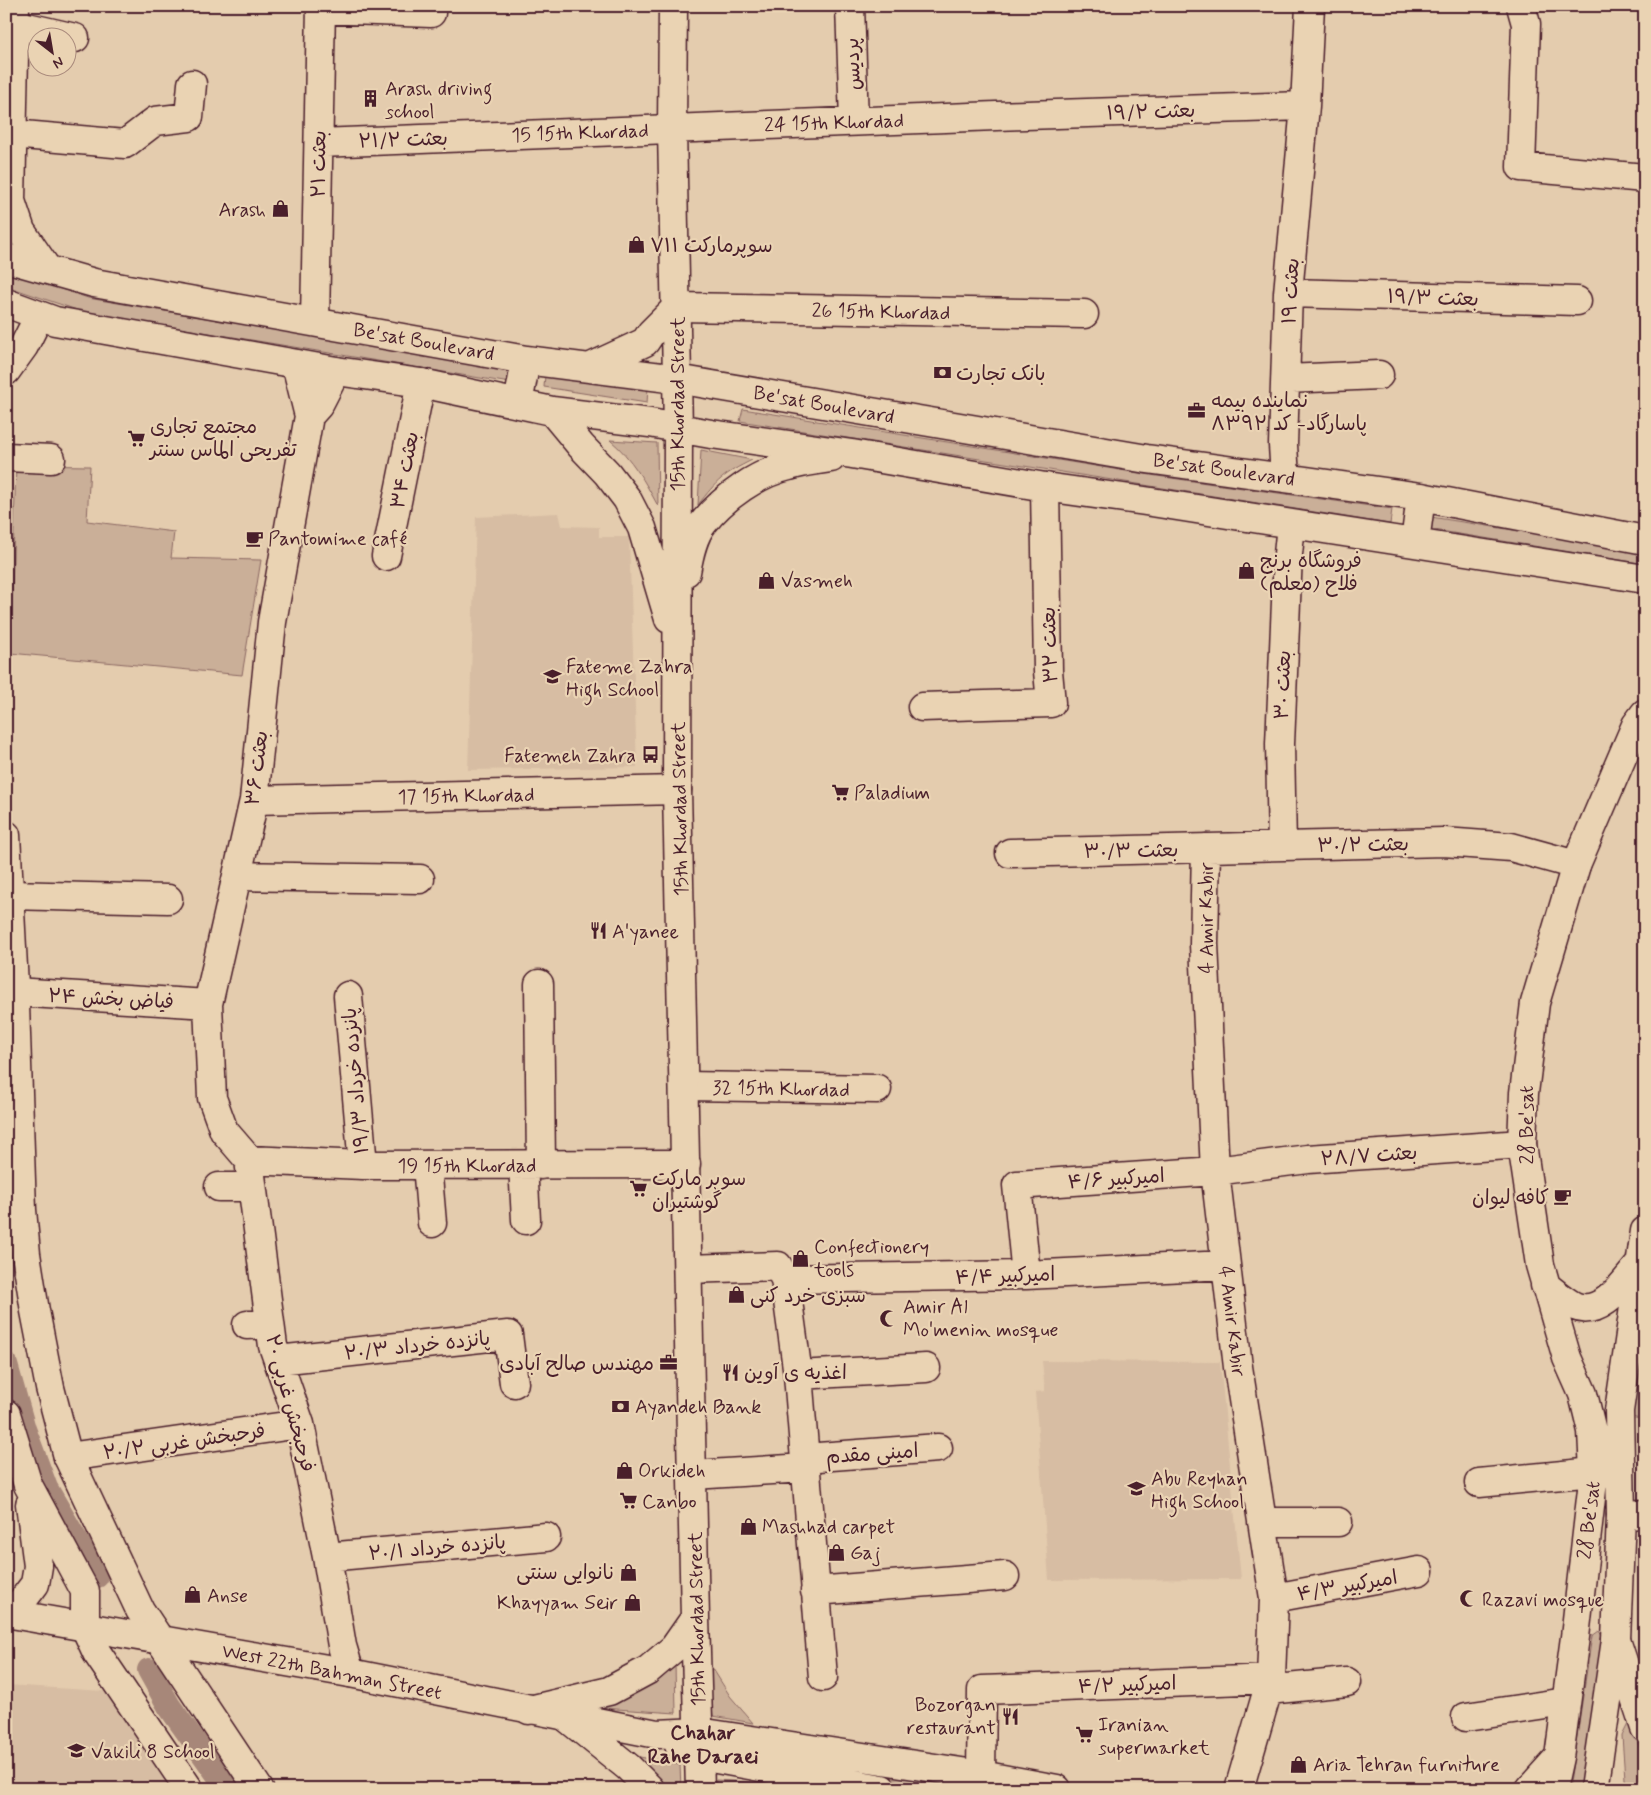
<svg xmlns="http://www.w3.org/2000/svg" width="1651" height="1795" viewBox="0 0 1651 1795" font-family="Mynerve,'Playpen Sans Arabic',sans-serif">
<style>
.built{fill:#d7bda3}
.green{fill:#caaf98;stroke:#8a6762}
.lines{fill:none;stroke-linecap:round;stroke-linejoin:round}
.canal{stroke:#a78779;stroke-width:24}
.minor-casing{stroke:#4a1f2b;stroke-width:31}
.tertiary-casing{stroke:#4a1f2b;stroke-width:31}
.secondary-casing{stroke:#4a1f2b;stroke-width:31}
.primary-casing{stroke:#4a1f2b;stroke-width:31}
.minor{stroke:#ead3b3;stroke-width:28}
.tertiary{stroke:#ead3b3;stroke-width:28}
.secondary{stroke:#ead3b3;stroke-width:28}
.primary{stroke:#ead3b3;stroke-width:28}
.labels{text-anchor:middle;stroke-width:4.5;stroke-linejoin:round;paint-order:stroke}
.street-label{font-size:20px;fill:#4a1f2b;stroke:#ead3b3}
.poi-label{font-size:20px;fill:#4a1f2b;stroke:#ead3b3;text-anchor:start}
.neighbourhood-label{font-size:21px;font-weight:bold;fill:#4a1f2b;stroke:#ead3b3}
</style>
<rect width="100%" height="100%" fill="#e4ccae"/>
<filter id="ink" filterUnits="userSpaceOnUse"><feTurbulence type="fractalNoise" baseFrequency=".02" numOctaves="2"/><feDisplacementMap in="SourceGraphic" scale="10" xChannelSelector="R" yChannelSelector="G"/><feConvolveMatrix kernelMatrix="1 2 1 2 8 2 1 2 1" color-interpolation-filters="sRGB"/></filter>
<g filter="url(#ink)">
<!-- built -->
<path class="built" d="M559,513l3,13 37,1v10h30l8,230 -169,3 8,-253z
M1042,1361l178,1 21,217 -192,1 -14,-188 10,-1z
M6,1685l98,6 15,22 59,76h-172z"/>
<!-- green -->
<path class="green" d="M6,270l82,28 431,73 -3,13 -433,-72 -77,-26z
M545,375l103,13 -1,15 -103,-16z
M743,409l414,67 235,33 -2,15 -650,-103z
M610,440l47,3 1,63c-13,-24 -26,-48 -48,-66z
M701,450l51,10c-28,14 -35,20 -54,45z
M16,465l74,1 -3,55 87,11 -3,26 90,2 -19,115 -232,-22z
M1431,517l214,34v13l-217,-35z
M1645,1326v70l-4,23 -11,-2z
M1599,1631l6,10 -24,148h-12l23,-153z
M708,1661l22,35 23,27 -40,-7z
M675,1663l1,50 -75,-5 61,-30z
M1630,1720l15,44v25h-16l-4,-10 -3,-43z
M735,1751l250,38h-37z
M635,1756l45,9 1,24h-13l-3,-5z
M716,1780l60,4 -7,5h-53z"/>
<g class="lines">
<!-- canal -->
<path class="canal" d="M6,1365l18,64 22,59 51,88
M149,1670l20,36 59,83"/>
<defs>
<path id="minor" d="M850,6l4,115
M1521,6l5,18 -5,143 124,11
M321,9l110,4v-7
M14,24l61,14
M12,134l113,10 30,-23 34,-4 3,-33
M319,143l677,-27 309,-10
M1288,293l289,8
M677,307l407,7
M315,321l6,-315
M296,364l13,52
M1286,379l93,-4
M6,457l45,2
M1285,477l-2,-32 5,-152 17,-187 5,-100
M386,556l35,-173
M922,707l129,-4 -3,-32 -3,-184
M254,800l423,-10
M1282,846l-2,-102 8,-190 3,-29
M1206,848l-2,96 11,227 23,196 36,231 -3,81 -32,110
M1010,853l434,-11 67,5 65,18
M237,876l183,3
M9,895l159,4
M539,984l2,181
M14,992l194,12
M348,996l15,169
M684,1086l193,3
M249,1160l-25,-29 -12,-33 -4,-94 46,-204 18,-178 37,-206 9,-10 18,-35
M249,1160l24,186 27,78 27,133 15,89 8,27
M249,1160l114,5 323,-1
M427,1165l5,58
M523,1165l3,55
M219,1187h33
M688,1269l90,-3 7,13 13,96 25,302
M1026,1275l-9,-90 198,-14 93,-12 214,-15
M785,1279l241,-4 199,-10
M247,1325l23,-1
M278,1360l230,-25 6,48
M798,1375l128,-7
M68,1457l232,-33
M805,1458l133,-10
M693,1475l112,-7
M1479,1483l115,-11
M1621,1515l24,-1
M1262,1522h76
M327,1557l219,-20
M815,1591l190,-15
M1274,1598l145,-27
M1616,1640l29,88
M1268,1690l79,-8
M1466,1717l100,-15
M981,1775l1,-85 289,-11"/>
<path id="tertiary" d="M15,6l-4,195 10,30 26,38
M6,371l18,-25 15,-30
M6,835l9,170 7,205 4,44 9,57 15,77 18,69 72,153 119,179
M6,1414l22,71 57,106v36l12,26 92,136
M12,1614l23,-30 3,-18 -8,-62"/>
<path id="secondary" d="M1545,1285c9,7 19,16 29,21 28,12 50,-24 66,-42
M6,1613l344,60 307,61 42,-2 282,43 76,14
M679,1745l21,11 182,33
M1530,1789l28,-31
M1552,1789l7,-32 16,-120 19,-165 -2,-41 -9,-37 -16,-36 -27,-93 -18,-121 2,-51 11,-90 41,-138 60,-140 9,-12
M1594,1789l22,-149 5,-125 -2,-104 26,-180"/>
<path id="primary" d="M673,6l-1,123 6,299 -1,362 18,828 5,171
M6,258l88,25 432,77 151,19 470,80 274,38 224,43
M6,303l49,18 281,50 85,12 131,28 98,12 61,11 141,20 193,33 100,14 500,78
M591,367l54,-25 6,-9 26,-26
M518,404l8,-44
M552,411l29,35 26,27 20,26 15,29 27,91
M1415,542l6,-45
M686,572c3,-17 7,-37 18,-50 20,-25 54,-49 85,-56 14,-4 28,-6 42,-8
M529,1710l80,-19 39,-21 26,-22 21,-30
M566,1717l62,50 22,22
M822,1789l32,-5"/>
</defs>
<!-- minor casing -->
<use href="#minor" class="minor-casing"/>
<!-- tertiary casing -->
<use href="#tertiary" class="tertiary-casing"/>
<!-- secondary casing -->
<use href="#secondary" class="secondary-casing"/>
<!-- primary casing -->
<use href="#primary" class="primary-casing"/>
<!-- minor -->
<use href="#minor" class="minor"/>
<!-- tertiary -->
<use href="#tertiary" class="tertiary"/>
<!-- secondary -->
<use href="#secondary" class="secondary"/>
<!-- primary -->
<use href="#primary" class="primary"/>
</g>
</g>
<!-- icons -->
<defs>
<symbol id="building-bare" viewBox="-9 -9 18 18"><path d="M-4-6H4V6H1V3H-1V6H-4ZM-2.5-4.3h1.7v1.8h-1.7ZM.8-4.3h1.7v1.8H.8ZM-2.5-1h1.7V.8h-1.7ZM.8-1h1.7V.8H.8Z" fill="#4a1f2b" stroke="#ead3b3" stroke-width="2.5" paint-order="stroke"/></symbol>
<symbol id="shop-bare" viewBox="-9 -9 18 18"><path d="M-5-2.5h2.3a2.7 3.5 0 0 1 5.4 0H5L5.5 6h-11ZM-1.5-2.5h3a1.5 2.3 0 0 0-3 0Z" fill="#4a1f2b" stroke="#ead3b3" stroke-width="2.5" paint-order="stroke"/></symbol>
<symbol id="bank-bare" viewBox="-9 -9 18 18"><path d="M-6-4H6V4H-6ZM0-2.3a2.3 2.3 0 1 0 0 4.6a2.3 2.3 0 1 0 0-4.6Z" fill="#4a1f2b" stroke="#ead3b3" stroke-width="2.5" paint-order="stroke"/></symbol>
<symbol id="office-bare" viewBox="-9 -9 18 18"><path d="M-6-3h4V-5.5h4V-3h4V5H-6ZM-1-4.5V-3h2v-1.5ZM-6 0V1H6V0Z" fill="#4a1f2b" stroke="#ead3b3" stroke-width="2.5" paint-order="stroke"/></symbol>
<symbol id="supermarket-bare" viewBox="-9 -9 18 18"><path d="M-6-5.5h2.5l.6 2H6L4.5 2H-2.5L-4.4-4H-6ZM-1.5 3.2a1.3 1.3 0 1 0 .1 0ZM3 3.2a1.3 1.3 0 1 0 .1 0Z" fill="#4a1f2b" stroke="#ead3b3" stroke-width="2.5" paint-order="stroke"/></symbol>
<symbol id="cafe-bare" viewBox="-9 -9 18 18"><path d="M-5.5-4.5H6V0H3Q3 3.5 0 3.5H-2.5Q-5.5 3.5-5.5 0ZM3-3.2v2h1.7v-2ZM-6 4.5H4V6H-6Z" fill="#4a1f2b" stroke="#ead3b3" stroke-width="2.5" paint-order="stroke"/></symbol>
<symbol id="school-bare" viewBox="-9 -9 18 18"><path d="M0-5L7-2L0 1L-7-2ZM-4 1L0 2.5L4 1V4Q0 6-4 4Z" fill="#4a1f2b" stroke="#ead3b3" stroke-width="2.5" paint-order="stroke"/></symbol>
<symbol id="bus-bare" viewBox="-9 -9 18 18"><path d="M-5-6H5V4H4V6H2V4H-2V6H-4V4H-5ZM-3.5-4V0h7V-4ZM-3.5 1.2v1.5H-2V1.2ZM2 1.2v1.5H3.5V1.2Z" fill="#4a1f2b" stroke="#ead3b3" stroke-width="2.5" paint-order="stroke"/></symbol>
<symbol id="restaurant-bare" viewBox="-9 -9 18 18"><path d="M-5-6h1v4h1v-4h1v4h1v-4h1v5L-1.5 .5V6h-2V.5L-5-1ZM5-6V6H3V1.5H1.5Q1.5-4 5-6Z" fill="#4a1f2b" stroke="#ead3b3" stroke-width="2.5" paint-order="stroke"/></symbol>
<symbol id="mosque-bare" viewBox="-9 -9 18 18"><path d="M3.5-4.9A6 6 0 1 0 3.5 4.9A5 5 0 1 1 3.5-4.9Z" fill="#4a1f2b" stroke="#ead3b3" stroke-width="2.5" paint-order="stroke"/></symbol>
</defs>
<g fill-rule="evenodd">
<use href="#building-bare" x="358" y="86" width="25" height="25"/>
<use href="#shop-bare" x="268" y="196" width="25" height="25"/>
<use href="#shop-bare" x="624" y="232" width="25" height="25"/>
<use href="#bank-bare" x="930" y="360" width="25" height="25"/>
<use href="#office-bare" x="1184" y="398" width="25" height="25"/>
<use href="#supermarket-bare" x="124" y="426" width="25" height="25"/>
<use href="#cafe-bare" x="242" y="526" width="25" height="25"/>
<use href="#shop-bare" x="1234" y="558" width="25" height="25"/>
<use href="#shop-bare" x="754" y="568" width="25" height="25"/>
<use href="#school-bare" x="540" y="664" width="25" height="25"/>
<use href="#bus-bare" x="638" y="742" width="25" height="25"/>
<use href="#supermarket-bare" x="828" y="780" width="25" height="25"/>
<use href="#restaurant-bare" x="586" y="918" width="25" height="25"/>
<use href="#supermarket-bare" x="626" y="1176" width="25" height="25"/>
<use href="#cafe-bare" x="1550" y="1184" width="25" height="25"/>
<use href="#shop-bare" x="788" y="1246" width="25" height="25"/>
<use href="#shop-bare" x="724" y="1282" width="25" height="25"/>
<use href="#mosque-bare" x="876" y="1306" width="25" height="25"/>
<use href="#office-bare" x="656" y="1350" width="25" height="25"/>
<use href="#restaurant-bare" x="718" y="1360" width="25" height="25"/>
<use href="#bank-bare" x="608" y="1394" width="25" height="25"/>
<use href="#shop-bare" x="612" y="1458" width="25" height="25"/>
<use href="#school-bare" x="1124" y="1476" width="25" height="25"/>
<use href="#supermarket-bare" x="616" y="1488" width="25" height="25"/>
<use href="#shop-bare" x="736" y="1514" width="25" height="25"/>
<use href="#shop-bare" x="824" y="1540" width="25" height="25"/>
<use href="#shop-bare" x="616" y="1560" width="25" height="25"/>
<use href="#shop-bare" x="180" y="1582" width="25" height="25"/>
<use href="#mosque-bare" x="1456" y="1586" width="25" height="25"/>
<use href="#shop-bare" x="620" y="1590" width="25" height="25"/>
<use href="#restaurant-bare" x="998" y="1704" width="25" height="25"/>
<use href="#supermarket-bare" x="1072" y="1722" width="25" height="25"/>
<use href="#school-bare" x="64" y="1738" width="25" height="25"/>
<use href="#shop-bare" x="1286" y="1752" width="25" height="25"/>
</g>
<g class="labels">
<!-- street labels -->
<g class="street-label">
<text transform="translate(852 64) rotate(-92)" y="7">پردیس</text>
<text transform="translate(1151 111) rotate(-2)" y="7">بعثت ۱۹/۲</text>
<text transform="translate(834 122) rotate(-2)" y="7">24 15th Khordad</text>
<text transform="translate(580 132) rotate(-2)" y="7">15 15th Khordad</text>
<text transform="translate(403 139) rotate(-2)" y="7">بعثت ۲۱/۲</text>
<text transform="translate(318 164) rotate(-89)" y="7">بعثت ۲۱</text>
<text transform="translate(1290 291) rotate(-87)" y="7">بعثت ۱۹</text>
<text transform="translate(1433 297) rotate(2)" y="7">بعثت ۱۹/۳</text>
<text transform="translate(881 311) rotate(1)" y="7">26 15th Khordad</text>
<text transform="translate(424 341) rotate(10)" y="7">Be'sat Boulevard</text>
<text transform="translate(677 404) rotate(-90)" y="7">15th Khordad Street</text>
<text transform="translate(824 404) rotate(10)" y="7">Be'sat Boulevard</text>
<text transform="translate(1224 469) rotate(8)" y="7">Be'sat Boulevard</text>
<text transform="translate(404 470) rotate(-79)" y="7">بعثت ۳۴</text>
<text transform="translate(1049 645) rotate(-92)" y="7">بعثت ۳۲</text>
<text transform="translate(1282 685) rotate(-88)" y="7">بعثت ۳۰</text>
<text transform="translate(256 768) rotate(-83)" y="7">بعثت ۳۶</text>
<text transform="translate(466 795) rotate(-1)" y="7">17 15th Khordad</text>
<text transform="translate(679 809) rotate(-91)" y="7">15th Khordad Street</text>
<text transform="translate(1363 844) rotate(-1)" y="7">بعثت ۳۰/۲</text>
<text transform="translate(1131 850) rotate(-1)" y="7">بعثت ۳۰/۳</text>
<text transform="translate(1206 918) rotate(-90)" y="7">4 Amir Kabir</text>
<text transform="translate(111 998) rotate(3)" y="7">فیاض بخش ۲۴</text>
<text transform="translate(355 1081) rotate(-95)" y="7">پانزده خرداد ۱۹/۳</text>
<text transform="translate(781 1088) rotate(1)" y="7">32 15th Khordad</text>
<text transform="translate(1526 1125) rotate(-90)" y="7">28 Be'sat</text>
<text transform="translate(1369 1155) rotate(-4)" y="7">بعثت ۲۸/۷</text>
<text x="467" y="1172">19 15th Khordad</text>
<text transform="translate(1116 1178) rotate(-4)" y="7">امیرکبیر ۴/۶</text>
<text transform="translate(1005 1275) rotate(-2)" y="7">امیرکبیر ۴/۴</text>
<text transform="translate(1233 1321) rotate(83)" y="7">4 Amir Kabir</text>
<text transform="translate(417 1345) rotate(-6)" y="7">پانزده خرداد ۲۰/۳</text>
<text transform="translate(291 1403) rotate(75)" y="7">فرحبخش غربی ۲۰</text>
<text transform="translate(184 1441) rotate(-8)" y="7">فرحبخش غربی ۲۰/۲</text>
<text transform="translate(872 1453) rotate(-4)" y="7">امینی مقدم</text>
<text transform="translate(1588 1520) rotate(-83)" y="7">28 Be'sat</text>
<text transform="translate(437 1547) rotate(-5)" y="7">پانزده خرداد ۲۰/۱</text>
<text transform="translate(1347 1585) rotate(-10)" y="7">امیرکبیر ۴/۳</text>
<text transform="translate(696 1619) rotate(-91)" y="7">15th Khordad Street</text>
<text transform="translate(332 1671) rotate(11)" y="7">West 22th Bahman Street</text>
<text transform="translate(1127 1684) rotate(-2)" y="7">امیرکبیر ۴/۲</text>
</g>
<!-- poi labels -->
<g class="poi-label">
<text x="385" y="95">Arash driving<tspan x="385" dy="23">school</tspan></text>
<text x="266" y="216" text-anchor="end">Arash</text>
<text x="650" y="252">سوپرمارکت ۷۱۱</text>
<text x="956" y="380">بانک تجارت</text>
<text x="1211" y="407">نماینده بیمه<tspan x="1211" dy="23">پاسارگاد- کد ۸۳۹۲</tspan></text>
<text x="150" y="433">مجتمع تجاری<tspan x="150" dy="23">تفریحی الماس سنتر</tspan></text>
<text x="268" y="545">Pantomime café</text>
<text x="1260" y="567">فروشگاه برنج<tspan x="1260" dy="23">فلاح (معلم)</tspan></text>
<text x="781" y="587">Vasmeh</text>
<text x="566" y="673">Fateme Zahra<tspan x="566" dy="23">High School</tspan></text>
<text x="636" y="762" text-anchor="end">Fatemeh Zahra</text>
<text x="854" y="799">Paladium</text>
<text x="612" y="938">A'yanee</text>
<text x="652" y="1185">سوپر مارکت<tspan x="652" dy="23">گوشتیران</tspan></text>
<text x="1549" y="1204" text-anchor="end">کافه لیوان</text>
<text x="814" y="1253">Confectionery<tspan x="814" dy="23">tools</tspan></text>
<text x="750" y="1302">سبزی خرد کنی</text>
<text x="903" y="1313">Amir Al<tspan x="903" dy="23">Mo'menin mosque</tspan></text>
<text x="654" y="1370" text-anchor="end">مهندس صالح آبادی</text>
<text x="744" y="1379">اغذیه ی آوین</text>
<text x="635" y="1413">Ayandeh Bank</text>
<text x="638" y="1477">Orkideh</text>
<text x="1151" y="1485">Abu Reyhan<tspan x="1151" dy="23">High School</tspan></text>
<text x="642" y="1508">Canbo</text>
<text x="762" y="1533">Mashhad carpet</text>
<text x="850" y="1559">Gaj</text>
<text x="615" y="1579" text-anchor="end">نانوایی سنتی</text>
<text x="207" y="1602">Anse</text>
<text x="1482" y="1606">Razavi mosque</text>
<text x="618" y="1609" text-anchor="end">Khayyam Seir</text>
<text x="996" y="1711" text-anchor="end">Bozorgan<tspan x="996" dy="23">restaurant</tspan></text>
<text x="1098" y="1731">Iranian<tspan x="1098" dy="23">supermarket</tspan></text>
<text x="91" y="1758">Vakili 8 School</text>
<text x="1313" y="1771">Aria Tehran furniture</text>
</g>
<!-- neighbourhood labels -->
<g class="neighbourhood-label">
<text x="703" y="1739">Chahar<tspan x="703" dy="24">Rahe Daraei</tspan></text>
</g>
</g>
<!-- margin -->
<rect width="1651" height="1795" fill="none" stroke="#ead3b3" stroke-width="25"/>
<rect x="12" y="12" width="1626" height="1770" fill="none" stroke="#4a1f2b" stroke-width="2" filter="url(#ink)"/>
<!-- north arrow -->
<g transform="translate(52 52) rotate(149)"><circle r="24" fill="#ead3b3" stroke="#aa8b7d"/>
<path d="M0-4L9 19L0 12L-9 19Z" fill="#4a1f2b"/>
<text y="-8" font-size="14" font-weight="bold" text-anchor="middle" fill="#4a1f2b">N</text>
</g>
</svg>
